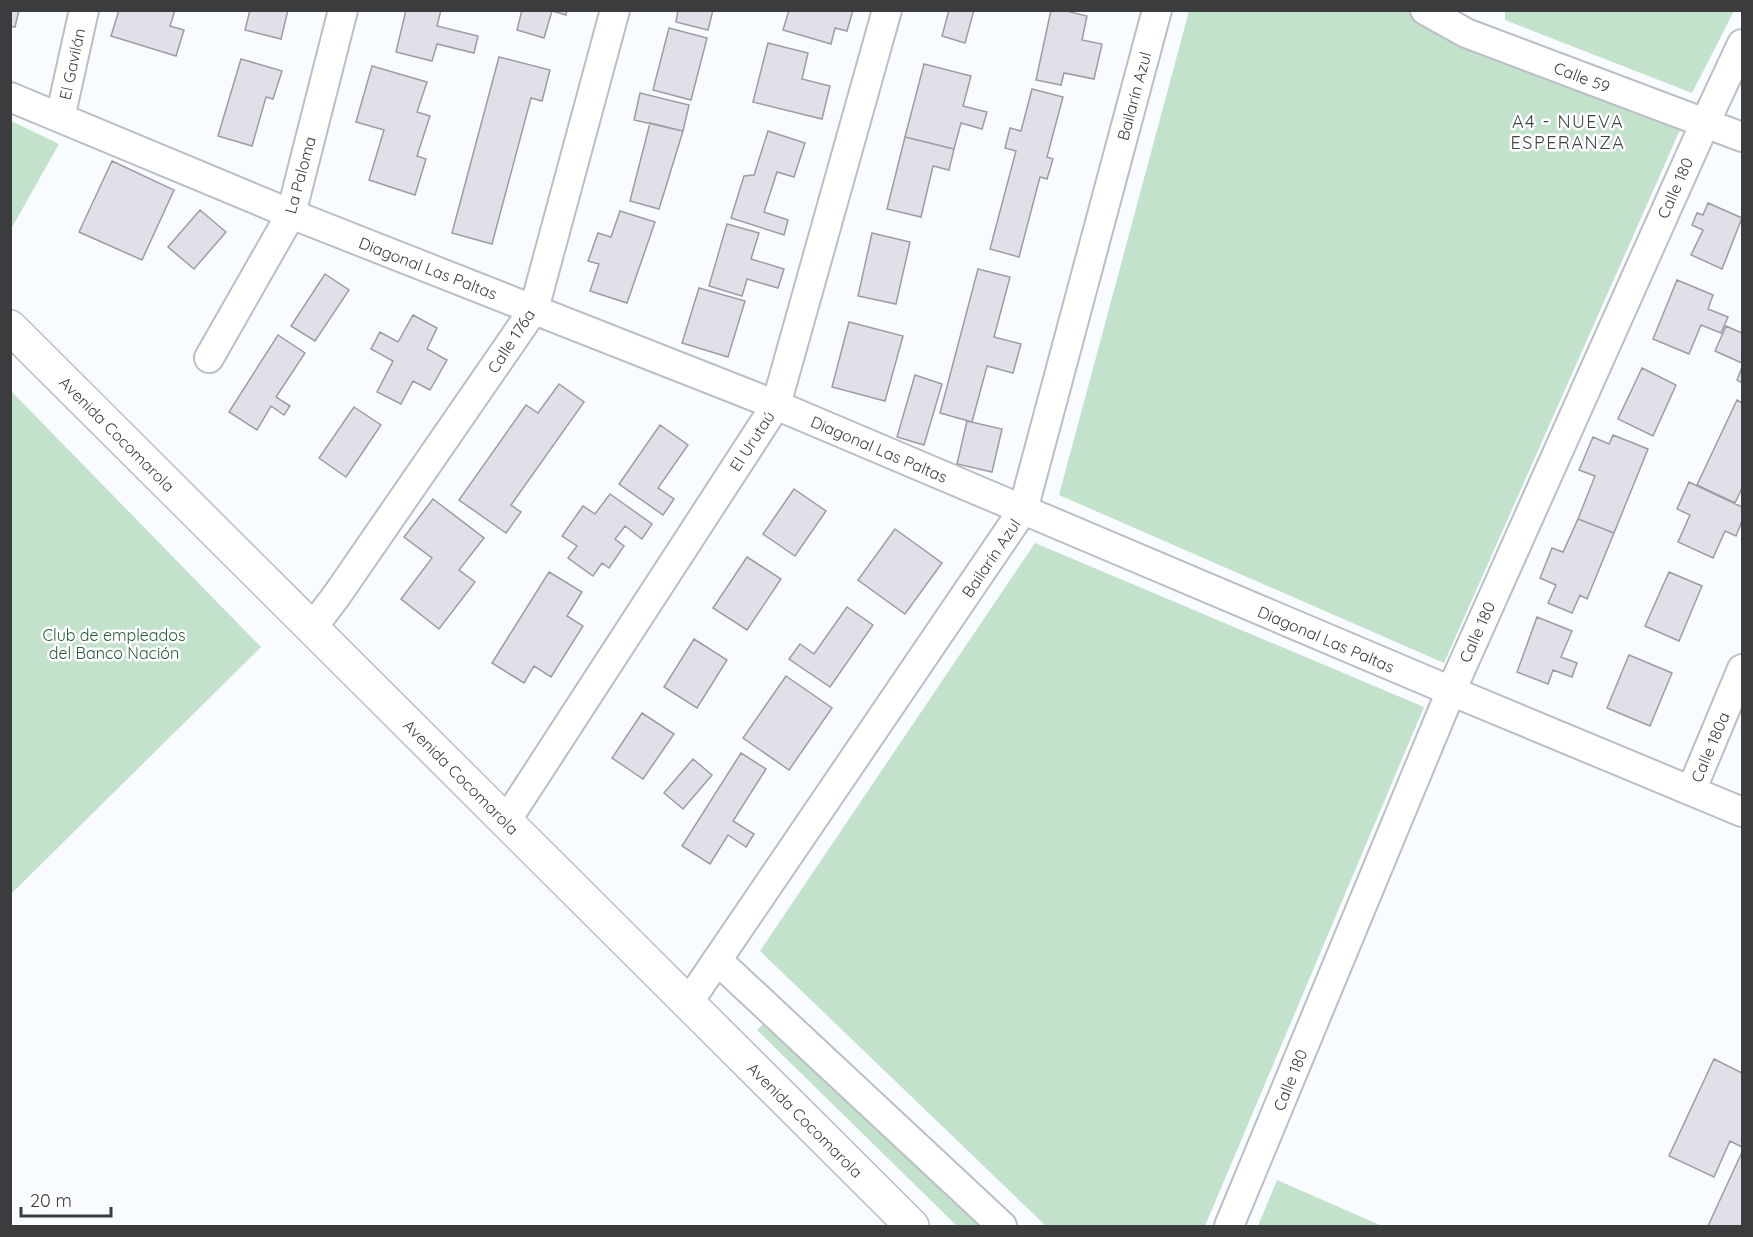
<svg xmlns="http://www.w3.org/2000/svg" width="1753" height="1237" viewBox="0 0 1753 1237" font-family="Quicksand,sans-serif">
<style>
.green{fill:#c3e2cb}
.building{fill:#e1e0e8;stroke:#9d9ca3;stroke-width:1.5}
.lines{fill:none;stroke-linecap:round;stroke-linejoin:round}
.minor-casing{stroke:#babfc5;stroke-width:32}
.secondary-casing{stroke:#babfc5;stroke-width:36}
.minor{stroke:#fff;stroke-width:28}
.secondary{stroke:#fff;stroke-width:33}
.labels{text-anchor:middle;stroke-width:5;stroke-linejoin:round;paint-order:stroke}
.street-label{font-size:16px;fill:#3a3c3e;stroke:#fff}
.park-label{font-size:16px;fill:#245a38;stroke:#fff}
.neighbourhood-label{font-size:18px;letter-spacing:1.5px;fill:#3e4247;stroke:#fff}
</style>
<rect width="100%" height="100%" fill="#f8fbff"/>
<!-- green -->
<path class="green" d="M1189,11h230l58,43 203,76 -236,533 -385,-168z
M1505,11v-1l229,1 -42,82 -187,-73z
M11,121l48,23 -48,85z
M11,391l250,256 -250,247z
M1035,543l389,164 -219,519h-159l-286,-275z
M772,1015l215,211h-30l-200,-196z
M1277,1180l105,46h-124z"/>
<!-- building -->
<path class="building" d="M10,10h9l-4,17 -5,-1z
M119,10h56l-5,16 14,4 -8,26 -65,-20z
M250,10h38l-7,29 -36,-9z
M406,10h35l-4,16 41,10 -4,17 -37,-9 -5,17 -36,-9z
M522,10h45l-1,5 -14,-4 -8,27 -27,-8z
M678,10h35l-5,20 -32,-8z
M789,10h64l-6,21 -12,-3 -4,16 -48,-14z
M949,10h25l-9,33 -23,-7z
M1051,10h11l25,6 -5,24 20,4 -8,35 -30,-6 -3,12 -25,-5z
M669,28l38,10 -16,62 -38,-10z
M768,43l40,10 -6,26 28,7 -8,33 -69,-17z
M499,57l51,13 -8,31 -11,-3 -39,146 -40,-11z
M241,59l41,12 -9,28 -7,-2 -14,49 -34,-10z
M924,64l47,12 -8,30 24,6 -5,17 -21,-6 -7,26 -49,-12z
M372,66l55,16 -10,30 13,4 -13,40 9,3 -11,36 -46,-15 15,-50 -28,-8z
M1032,89l31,8 -16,60 6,2 -6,20 -7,-2 -21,80 -29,-8 26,-98 -11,-3 5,-20 11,3z
M640,93l49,12 -6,26 -49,-11z
M650,123l33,8 -24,78 -29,-8z
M768,131l37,12 -11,34 -17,-5 -13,40 24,8 -4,15 -53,-17 13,-42 10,-1z
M905,137l49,12 -5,21 -16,-4 -12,51 -34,-8z
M112,161l62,29 -32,70 -63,-28z
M1708,203l34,15 -20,51 -31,-14 12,-25 -11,-5 5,-12 6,2z
M200,210l26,22 -32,37 -26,-22z
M620,211l35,11 -28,81 -37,-12 9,-27 -11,-3 10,-28 13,4z
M727,224l32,9 -8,26 33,10 -6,19 -31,-9 -5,17 -33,-10z
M872,233l38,9 -14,62 -38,-8z
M978,269l32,8 -16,60 27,7 -8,29 -26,-7 -15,56 -32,-9z
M325,274l24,16 -34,51 -24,-15z
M1677,280l36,15 -5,14 20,8 -7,16 -20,-8 -12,29 -36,-15z
M699,288l46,13 -17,56 -46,-14z
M413,315l24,13 -10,21 20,11 -17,30 -17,-9 -12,23 -24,-12 16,-31 -22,-12 9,-17 18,10z
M849,322l54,14 -18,65 -53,-14z
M1726,326l16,7v30l-27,-12z
M278,335l27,18 -29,44 14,9 -6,9 -13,-9 -14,24 -28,-18z
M1742,367v16l-5,-3z
M1642,368l34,17 -23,51 -35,-17z
M915,375l27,9 -18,61 -27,-8z
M559,384l25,18 -73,103 10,7 -15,21 -47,-33 67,-95 12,8z
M1737,400l5,3v85l-7,15 -38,-18z
M354,407l27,18 -35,52 -27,-19z
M967,421l35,8 -10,43 -35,-8z
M660,425l28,20 -30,43 16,11 -11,16 -44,-31z
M1613,435l35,14 -34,84 -36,-14 17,-43 -16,-6 14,-33 16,7z
M1689,482l53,25v14l-6,15 -11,-5 -12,27 -35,-16 12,-27 -13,-6z
M794,489l32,22 -31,45 -32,-22z
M610,494l42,30 -10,15 -17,-13 -10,13 9,7 -15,22 -7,-5 -9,13 -25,-18 9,-12 -15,-10 21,-30 12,8z
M433,499l51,39 -25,32 16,12 -36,47 -38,-30 31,-41 -28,-21z
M1578,519l36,14 -27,66 -7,-4 -8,18 -24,-10 8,-18 -16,-7 12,-30 11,4z
M895,529l47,34 -37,51 -47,-34z
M747,557l34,22 -34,51 -34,-22z
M549,572l33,20 -15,24 16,10 -32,51 -17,-11 -10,17 -32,-20z
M1669,572l33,14 -23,55 -34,-15z
M847,607l26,18 -43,62 -41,-28 11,-15 14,10z
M1537,617l35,14 -11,26 16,6 -5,14 -19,-7 -5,14 -31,-12z
M694,639l33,21 -30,48 -33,-21z
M1629,655l43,18 -22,53 -43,-18z
M786,676l46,32 -43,62 -46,-32z
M642,713l32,21 -31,45 -31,-21z
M741,753l25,16 -33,52 21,13 -8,13 -18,-12 -18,29 -28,-18z
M693,759l19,16 -29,34 -19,-16z
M1714,1059l28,14v74l-12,-6 -16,36 -45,-21z
M1742,1152v74h-34z"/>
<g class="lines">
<defs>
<path id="minor" d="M1425,10l41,23 276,104
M10,97l281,117 485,191 675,286 291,121
M60,118l24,-108
M209,358l82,-144 52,-204
M312,628l25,-33 197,-286 81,-299
M1691,791l51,-122
M506,821l270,-416 111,-395
M717,960l285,266
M688,1003l335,-493 134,-500
M1229,1226l222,-535 254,-568 37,-79"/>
<path id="secondary" d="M10,327l902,899"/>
</defs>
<!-- minor casing -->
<use href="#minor" class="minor-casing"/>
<!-- secondary casing -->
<use href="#secondary" class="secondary-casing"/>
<!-- minor -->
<use href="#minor" class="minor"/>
<!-- secondary -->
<use href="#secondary" class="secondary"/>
</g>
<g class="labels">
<!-- street labels -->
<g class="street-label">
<text transform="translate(72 64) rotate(-78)" y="6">El Gavilán</text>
<text transform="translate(1582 77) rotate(21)" y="6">Calle 59</text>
<text transform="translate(1134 96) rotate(-75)" y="6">Bailarín Azul</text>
<text transform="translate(300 175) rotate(-75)" y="6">La Paloma</text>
<text transform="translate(1675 188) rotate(-66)" y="6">Calle 180</text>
<text transform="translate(428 268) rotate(21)" y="6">Diagonal Las Paltas</text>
<text transform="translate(511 341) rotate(-57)" y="6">Calle 176a</text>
<text transform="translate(117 434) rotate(45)" y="6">Avenida Cocomarola</text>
<text transform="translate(752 441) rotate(-57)" y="6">El Urutaú</text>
<text transform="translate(879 449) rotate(23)" y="6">Diagonal Las Paltas</text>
<text transform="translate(991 558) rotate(-56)" y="6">Bailarín Azul</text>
<text transform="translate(1477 632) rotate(-66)" y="6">Calle 180</text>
<text transform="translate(1326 639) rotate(23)" y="6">Diagonal Las Paltas</text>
<text transform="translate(1710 747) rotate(-67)" y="6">Calle 180a</text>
<text transform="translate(461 777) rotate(45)" y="6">Avenida Cocomarola</text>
<text transform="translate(1290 1080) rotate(-68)" y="6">Calle 180</text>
<text transform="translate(805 1120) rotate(45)" y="6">Avenida Cocomarola</text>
</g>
<!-- park labels -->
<g class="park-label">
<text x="114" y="641">Club de empleados<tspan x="114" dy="18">del Banco Nación</tspan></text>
</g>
<!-- neighbourhood labels -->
<g class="neighbourhood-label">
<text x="1568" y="128">A4 - NUEVA<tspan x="1568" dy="21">ESPERANZA</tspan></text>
</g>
</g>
<!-- border -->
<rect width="1753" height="1237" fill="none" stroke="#3a3c3e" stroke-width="24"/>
<!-- scale -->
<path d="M21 1207v9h90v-9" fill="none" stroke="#3a3c3e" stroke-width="3"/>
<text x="30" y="1207" font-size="18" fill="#3a3c3e" stroke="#ffffff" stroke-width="4.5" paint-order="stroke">20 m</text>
</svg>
